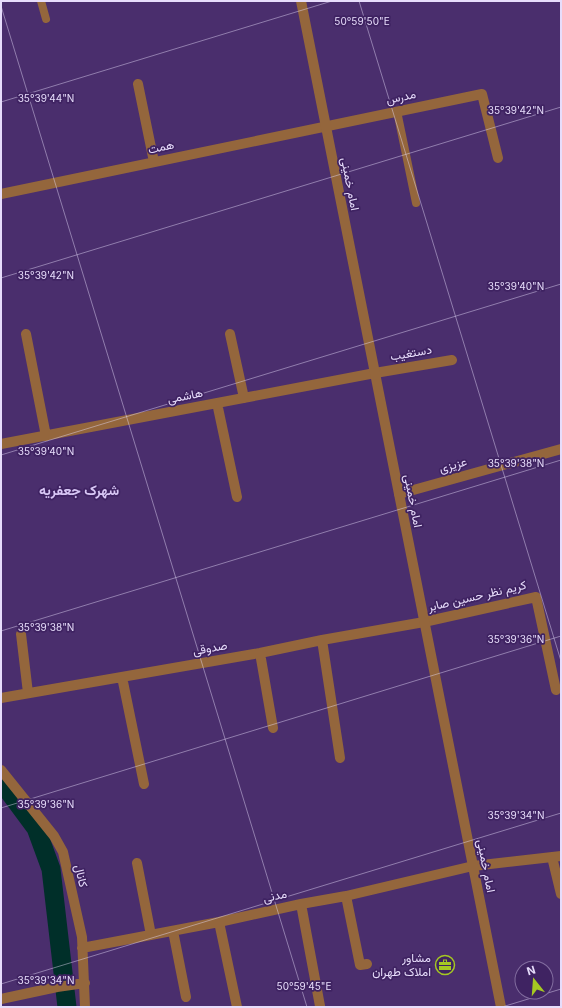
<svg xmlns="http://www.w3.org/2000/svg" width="562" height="1008" viewBox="0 0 562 1008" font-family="Inter,Vazirmatn,sans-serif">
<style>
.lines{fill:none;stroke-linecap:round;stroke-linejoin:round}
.canal{stroke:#002f29;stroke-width:19}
.service{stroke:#94663c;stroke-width:8}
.minor{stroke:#94663c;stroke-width:10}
.tertiary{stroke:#94663c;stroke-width:10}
.ticks{fill:none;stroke:#e7ddfb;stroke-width:1;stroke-opacity:0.45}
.labels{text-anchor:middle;stroke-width:3.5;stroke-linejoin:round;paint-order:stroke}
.street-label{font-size:12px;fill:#e7ddfb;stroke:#3f2362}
.poi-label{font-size:12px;fill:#e7ddfb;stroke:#3f2362;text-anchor:end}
.quarter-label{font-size:14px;font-weight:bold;fill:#d8c7f5;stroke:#3f2362}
.ticks-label{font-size:10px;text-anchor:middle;fill:#e7ddfb;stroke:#3f2362;stroke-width:3.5;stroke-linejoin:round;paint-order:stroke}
</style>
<rect width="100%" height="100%" fill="#4a2e6d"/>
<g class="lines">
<!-- canal -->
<path class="canal" d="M1,781l35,47 15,41 16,138"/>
<!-- service -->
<path class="service" d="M41,1l5,18
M397,111l19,92"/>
<!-- minor -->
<path class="minor" d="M138,84l16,78
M1,194l481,-100 16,64
M26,334l20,102
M230,334l14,64
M217,403l20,94
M1,444l374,-71 77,-13
M399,494l162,-45
M21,634l7,59
M322,640l18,118
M260,653l13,75
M122,677l22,107
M1,698l259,-45 62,-13 102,-18 112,-25 20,93
M1,770l53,66 9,16 19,85 3,70
M552,857l9,37
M137,863l14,72
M346,896l14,69 7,-1
M301,904l19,102
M219,922l18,85
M173,931l13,66
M82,948l137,-26 82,-18 45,-8 127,-30 88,-10
M1,999l56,-12 28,-4"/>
<!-- tertiary -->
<path class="tertiary" d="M301,1l200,1006"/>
</g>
<!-- ticks -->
<path class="ticks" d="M359,1l202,660M1,6l306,1001M1,102l331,-101M1,278l560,-171M1,455l560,-171M1,631l560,-171M1,808l560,-172M1,984l560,-171M502,1007l59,-18"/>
<!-- icons -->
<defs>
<symbol id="office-ring" viewBox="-11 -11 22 22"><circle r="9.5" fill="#3f2362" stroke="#a5c822" stroke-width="1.5"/><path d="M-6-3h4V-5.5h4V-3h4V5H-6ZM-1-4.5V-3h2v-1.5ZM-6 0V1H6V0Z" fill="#a5c822"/></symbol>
</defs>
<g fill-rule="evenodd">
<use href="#office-ring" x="434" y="954" width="22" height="22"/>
</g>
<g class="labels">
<!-- street labels -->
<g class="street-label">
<text transform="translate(401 97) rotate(-12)" y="4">مدرس</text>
<text transform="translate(161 147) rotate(-12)" y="4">همت</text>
<text transform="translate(350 184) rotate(79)" y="4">امام خمینی</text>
<text transform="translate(411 353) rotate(-10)" y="4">دستغیب</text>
<text transform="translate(185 396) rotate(-11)" y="4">هاشمی</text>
<text transform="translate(453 465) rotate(-16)" y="4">عزیزی</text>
<text transform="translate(413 501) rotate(79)" y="4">امام خمینی</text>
<text transform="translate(477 596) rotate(-13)" y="4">کریم نظر حسین صابر</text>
<text transform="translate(210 648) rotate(-10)" y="4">صدوقی</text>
<text transform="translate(486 866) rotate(79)" y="4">امام خمینی</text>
<text transform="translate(81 876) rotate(77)" y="4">کانال</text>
<text transform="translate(275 896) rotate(-12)" y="4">مدنی</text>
</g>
<!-- poi labels -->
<g class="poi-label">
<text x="431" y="962">مشاور<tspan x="431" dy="14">املاک طهران</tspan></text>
</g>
<!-- quarter labels -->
<g class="quarter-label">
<text x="79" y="495">شهرک جعفریه</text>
</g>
</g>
<g class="ticks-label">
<text x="362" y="25">50°59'50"E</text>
<text x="46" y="102">35°39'44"N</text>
<text x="516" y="114">35°39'42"N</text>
<text x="46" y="279">35°39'42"N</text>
<text x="516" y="290">35°39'40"N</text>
<text x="46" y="455">35°39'40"N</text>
<text x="516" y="467">35°39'38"N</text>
<text x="46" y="631">35°39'38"N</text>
<text x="516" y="643">35°39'36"N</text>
<text x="46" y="808">35°39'36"N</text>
<text x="516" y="819">35°39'34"N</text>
<text x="46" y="984">35°39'34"N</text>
<text x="304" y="990">50°59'45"E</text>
</g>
<!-- border -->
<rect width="562" height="1008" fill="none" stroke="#e7ddfb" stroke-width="4"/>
<!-- north arrow -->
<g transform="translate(534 980) rotate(343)"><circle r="19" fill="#3f2362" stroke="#826d9f"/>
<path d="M0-3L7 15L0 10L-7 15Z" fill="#a5c822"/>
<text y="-6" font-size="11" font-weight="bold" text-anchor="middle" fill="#e7ddfb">N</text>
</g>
</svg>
